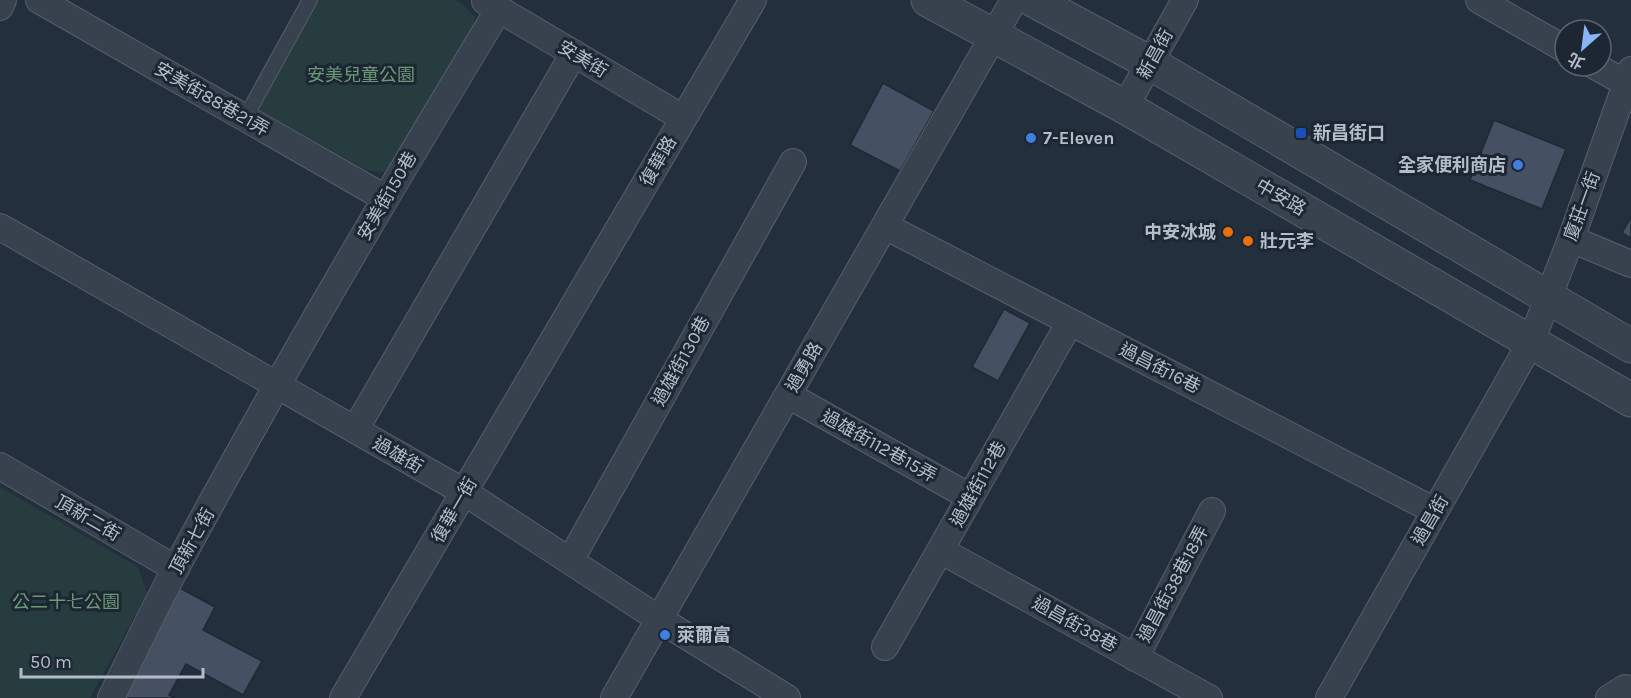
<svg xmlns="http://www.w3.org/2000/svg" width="1631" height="698" viewBox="0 0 1631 698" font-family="Karla,'Noto Sans TC',sans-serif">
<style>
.green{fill:#263c3f}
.building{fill:#455162;stroke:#1f2835;stroke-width:1.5}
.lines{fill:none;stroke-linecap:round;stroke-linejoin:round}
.service-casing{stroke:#565f6c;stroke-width:16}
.minor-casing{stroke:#565f6c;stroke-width:28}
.tertiary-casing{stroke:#565f6c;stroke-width:35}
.service{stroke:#38414e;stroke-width:14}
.minor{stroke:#38414e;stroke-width:26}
.tertiary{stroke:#38414e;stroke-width:33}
.transit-dot{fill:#1a4fb4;stroke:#1d2633;stroke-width:2}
.shop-dot{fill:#3f7fe0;stroke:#1d2633;stroke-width:2}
.food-dot{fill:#e8710a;stroke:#1d2633;stroke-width:2}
.labels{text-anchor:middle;stroke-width:6;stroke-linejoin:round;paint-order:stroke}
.street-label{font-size:18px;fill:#b4bcc9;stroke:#1d2633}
.park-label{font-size:18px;fill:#6b9a76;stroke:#1d2633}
.poi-label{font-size:18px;font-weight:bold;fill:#b4bcc9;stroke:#1d2633;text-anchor:start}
</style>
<rect width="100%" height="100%" fill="#242f3e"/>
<!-- green -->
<path class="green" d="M318,0h137l7,4 13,13 -1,10 -82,140 -10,6 -18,-4 -106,-60z
M0,487l138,80 9,27 -57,104h-90z"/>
<!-- building -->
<path class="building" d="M883,83l51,28 -34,60 -50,-26z
M1494,120l72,29 -24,60 -72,-29z
M1631,217v21l-9,-5z
M1004,309l26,14 -32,58 -26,-14z
M180,588l35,19 -12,23 59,31 -19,34 -57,-31 -17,31 6,3h-54z"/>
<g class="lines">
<defs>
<path id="service" d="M245,118l65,-118"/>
<path id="minor" d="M39,0l346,198
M1479,0l86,49
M485,1l198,117
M0,7l3,-7
M1595,66l36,20
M1125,107l60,-107
M885,226l550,285
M0,227l464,265 195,127 128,79
M1571,239l60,25
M788,395l182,102
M355,430l219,-377
M0,466l176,103
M940,550l269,148
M570,561l223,-399
M885,647l185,-325
M1135,658l77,-147
M111,698c21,-43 42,-87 65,-130 102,-190 212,-375 323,-559
M343,698l410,-698
M614,698l400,-698
M1329,698l202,-356 40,-103 60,-169
M1609,698l16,-10 6,1"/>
<path id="tertiary" d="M928,0l197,107 506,293
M1033,0l117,63 481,283"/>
</defs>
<!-- service casing -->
<use href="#service" class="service-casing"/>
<!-- minor casing -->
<use href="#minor" class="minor-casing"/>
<!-- tertiary casing -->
<use href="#tertiary" class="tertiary-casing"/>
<!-- service -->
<use href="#service" class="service"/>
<!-- minor -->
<use href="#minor" class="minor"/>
<!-- tertiary -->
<use href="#tertiary" class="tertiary"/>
</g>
<!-- markers -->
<rect class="transit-dot" x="1295" y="127" width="12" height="12" rx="3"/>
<g class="shop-dot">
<circle cx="1031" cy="138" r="6"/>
<circle cx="1518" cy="165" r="6"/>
<circle cx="665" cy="635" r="6"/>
</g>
<g class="food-dot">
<circle cx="1228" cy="232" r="6"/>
<circle cx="1248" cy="241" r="6"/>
</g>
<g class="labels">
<!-- street labels -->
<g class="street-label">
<text transform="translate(1155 54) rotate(-61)" y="6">新昌街</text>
<text transform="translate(583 59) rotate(31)" y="6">安美街</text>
<text transform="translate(212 99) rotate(30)" y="6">安美街88巷21弄</text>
<text transform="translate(658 161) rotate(-60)" y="6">復華路</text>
<text transform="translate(387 196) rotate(-60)" y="6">安美街150巷</text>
<text transform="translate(1281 197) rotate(30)" y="6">中安路</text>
<text transform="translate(1582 206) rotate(-70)" y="6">廈莊一街</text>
<text transform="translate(681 361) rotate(-61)" y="6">過雄街130巷</text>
<text transform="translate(804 367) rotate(-60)" y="6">過勇路</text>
<text transform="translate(1160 368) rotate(27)" y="6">過昌街16巷</text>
<text transform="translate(879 446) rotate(29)" y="6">過雄街112巷15弄</text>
<text transform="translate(398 455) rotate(30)" y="6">過雄街</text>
<text transform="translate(978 484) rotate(-61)" y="6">過雄街112巷</text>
<text transform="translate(454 510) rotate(-60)" y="6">復華一街</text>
<text transform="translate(88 518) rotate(30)" y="6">頂新二街</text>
<text transform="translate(1430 520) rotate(-60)" y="6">過昌街</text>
<text transform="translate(192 541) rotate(-61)" y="6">頂新七街</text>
<text transform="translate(1173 584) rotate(-62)" y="6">過昌街38巷18弄</text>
<text transform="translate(1075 624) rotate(29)" y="6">過昌街38巷</text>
</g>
<!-- park labels -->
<g class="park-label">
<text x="361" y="81">安美兒童公園</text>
<text x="66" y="608">公二十七公園</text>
</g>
<!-- poi labels -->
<g class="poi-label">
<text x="1313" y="139">新昌街口</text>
<text x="1043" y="144">7-Eleven</text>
<text x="1506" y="171" text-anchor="end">全家便利商店</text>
<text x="1216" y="238" text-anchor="end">中安冰城</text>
<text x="1260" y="247">壯元李</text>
<text x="677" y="641">萊爾富</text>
</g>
</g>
<!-- north arrow -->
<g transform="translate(1583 48) rotate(208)"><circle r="28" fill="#1d2633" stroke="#59626f" stroke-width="1.5"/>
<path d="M0-4.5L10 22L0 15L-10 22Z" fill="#8ab4f8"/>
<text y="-9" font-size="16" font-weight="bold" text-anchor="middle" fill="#b4bcc9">北</text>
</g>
<!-- scale -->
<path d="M21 668v9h182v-9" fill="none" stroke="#b4bcc9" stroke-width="3"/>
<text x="30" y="668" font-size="18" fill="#b4bcc9" stroke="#1d2633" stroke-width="4.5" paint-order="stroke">50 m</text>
</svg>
